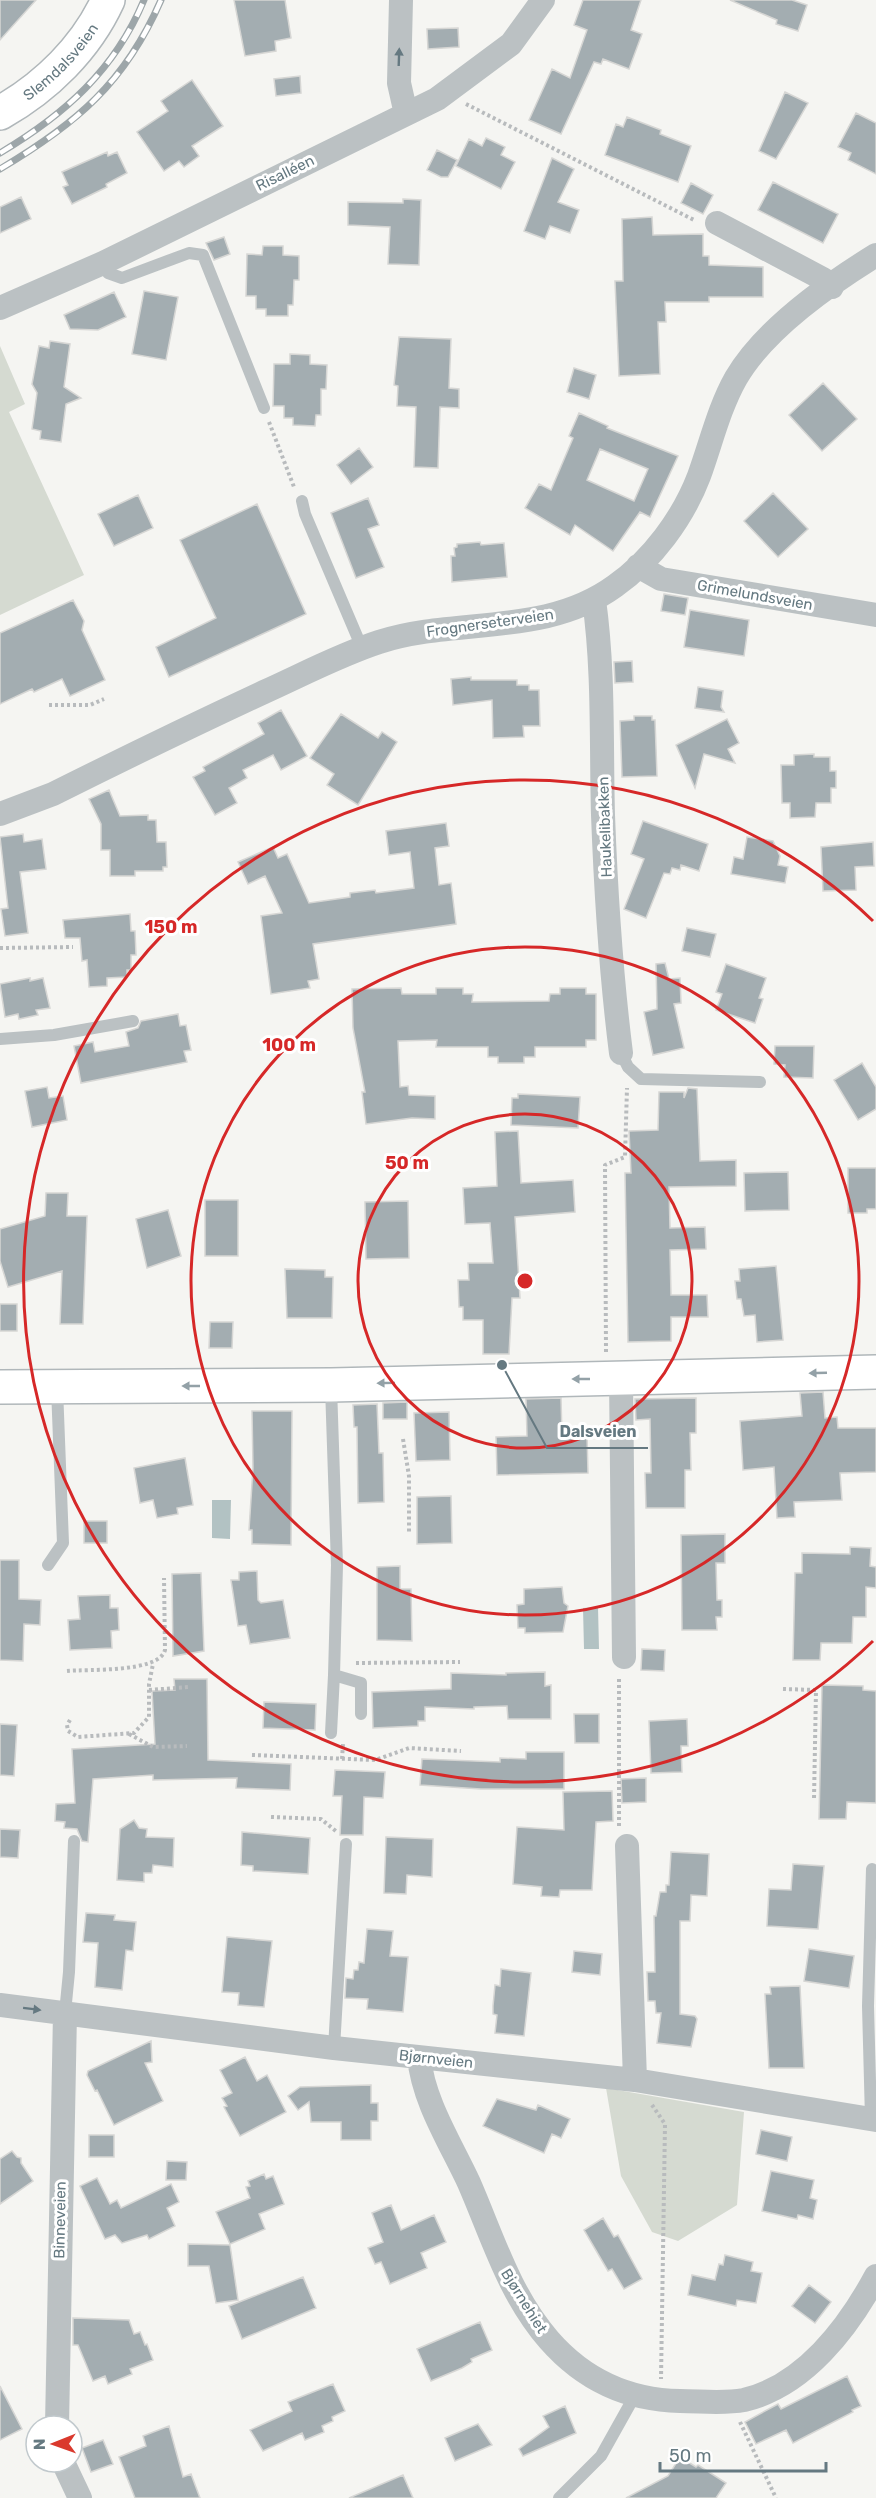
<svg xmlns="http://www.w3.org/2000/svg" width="876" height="2498" viewBox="0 0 876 2498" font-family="Rubik,sans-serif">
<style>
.green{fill:#d5dad1}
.water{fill:#b2c2c3}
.building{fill:#a3adb1;stroke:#d6d6d4;stroke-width:1.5;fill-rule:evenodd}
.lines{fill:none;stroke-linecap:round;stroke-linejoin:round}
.secondary-casing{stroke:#b0b7ba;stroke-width:36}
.path{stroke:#b8bbbd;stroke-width:4;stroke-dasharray:3 3;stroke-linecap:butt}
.lane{stroke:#bbc1c3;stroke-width:12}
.street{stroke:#bbc1c3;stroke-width:24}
.secondary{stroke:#fff;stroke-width:33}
.rail-casing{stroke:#9da6a9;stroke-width:7}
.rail{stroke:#fff;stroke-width:4.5;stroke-dasharray:14;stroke-linecap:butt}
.oneway{fill:#657981}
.oneway2{fill:#93a1a7}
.ring{fill:none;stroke:#d62828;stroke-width:3}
.labels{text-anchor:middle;stroke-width:6;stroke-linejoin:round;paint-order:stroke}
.street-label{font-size:15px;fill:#657981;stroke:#fff}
.centre{fill:#d62828;stroke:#fff;stroke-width:3}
.ring-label{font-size:18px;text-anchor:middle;font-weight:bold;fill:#d62828;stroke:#fff;stroke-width:6;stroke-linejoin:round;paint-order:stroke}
.leader{fill:none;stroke:#657981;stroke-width:2}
.callout-dot{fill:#657981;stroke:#fff;stroke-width:2}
.callout-label{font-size:16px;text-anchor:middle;font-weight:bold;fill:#657981;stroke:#fff;stroke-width:6;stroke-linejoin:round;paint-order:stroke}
</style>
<rect width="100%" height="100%" fill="#f5f5f2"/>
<!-- green -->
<path class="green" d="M0,346l25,58 -16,8 75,163 -84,40z
M606,2088l138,24 -7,93 -59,36 -26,-9 -31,-56z"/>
<!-- water -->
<path class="water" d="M212,1500h19l-1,39 -18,-1z
M598,1607l1,42h-15l-1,-41z"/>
<!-- building -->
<path class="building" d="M0,0h36l-36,40z
M234,0h51l6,38 -16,3 1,10 -31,5z
M583,0h58l-10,30 11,4 -13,35 -26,-10 -2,5 -7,-2 -33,72 -32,-14 23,-51 18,9 17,-48 -13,-5z
M730,0h62l15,5 -9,26 -22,-7 1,-4z
M458,28l1,19 -31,2 -1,-20z
M300,76l1,17 -25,3 -2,-17z
M192,80l31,46 -31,20 7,10 -15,11 -5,-6 -15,10 -27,-39 31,-21 -7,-10z
M785,92l23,11 -32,56 -17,-8z
M856,113l20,10v51l-28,-14 3,-7 -13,-6z
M627,117l34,13 -1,4 31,12 -13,36 -73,-27 11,-31 7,3z
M486,138l19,9 -4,8 14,7 -14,27 -45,-23 13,-27 13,7z
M437,150l20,10 -9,17h-7l-14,-7z
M107,152l1,4 9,-4 10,21 -21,11 1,3 -35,17 -9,-17 5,-2 -6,-13z
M552,158l22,11 -16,33 21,8 -9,23 -20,-7 -5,13 -21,-8z
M773,182l65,32 -15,29 -65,-33z
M691,183l22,12 -10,19 -22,-11z
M21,197l10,22 -31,14v-26z
M403,199l18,1 -2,65 -31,-1 2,-37 -42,-2v-23l55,1z
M652,217l1,18 50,-1v22h6v9l54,2v30h-54v5h-44l1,20h-8l2,52 -41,2 -4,-95h8l-1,-62z
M224,237l6,17 -16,6 -8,-17z
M263,246h20v9l16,1v24h-5l-1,25h-5v11h-22v-7h-10v-13h-10l1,-42 15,1z
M144,291l34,6 -12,63 -34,-6z
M114,292l12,25 -28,13 -28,-1 -6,-14z
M399,337l52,2 -2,49 10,1v19l-19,-1 -2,61 -24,-1 2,-60 -19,-1 1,-20 -4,-1z
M50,341l20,3 -6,43 17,11 -15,6 -5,38 -21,-3 1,-8 -9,-2 5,-36 -5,-9 7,-38 10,2z
M290,354l20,1v9l17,1 -1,24h-5v26h-5l-1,11 -22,-1v-7h-9v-12h-11l1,-42h16z
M574,368l22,7 -7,24 -22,-7z
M823,383l34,36 -35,32 -33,-36z
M579,413l29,13 -1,2 71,28 -28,61 -10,-5 -27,39 -38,-26 -5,10 -45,-27 14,-24 12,6 22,-52 -4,-2zM600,449l48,20 -14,32 -47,-21z
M359,448l14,19 -22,17 -14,-19z
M773,493l35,36 -30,28 -34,-36z
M138,495l15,33 -39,18 -16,-32z
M368,498l11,27 -11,4 16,38 -28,11 -25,-65z
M257,504l49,110 -137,63 -13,-30 60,-29 -36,-78z
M480,542l1,3 23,-2 3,34 -55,5 -1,-26h4l-1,-8 3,-1v-3z
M664,594l24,4 -3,17 -24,-4z
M73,600l11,21 -2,9 23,50 -35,16 -8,-17 -28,13 -2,-3 -32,15v-71z
M690,610l59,10 -5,36 -60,-9z
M632,661l1,21 -18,1 -1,-21z
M471,677v3h46v5h12v5h10l1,36h-17l1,11 -31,1 -1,-38 -39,5 -2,-26z
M698,687l25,4 -2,16 3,5 -29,-4z
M281,710l26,46 -26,14 -8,-15 -30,15 4,8 -18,10 8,15 -22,12 -22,-38 12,-6 -2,-4 61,-33 -6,-11z
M341,714l37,24 4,-6 15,10 -39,63 -31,-20 7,-11 -24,-16z
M634,716h18v4h3l2,56 -35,1 -2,-56 14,-1z
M727,719l12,24 -11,6 7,14 -31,-9 -9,34 -19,-43z
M814,754v3h16v14h6v17h-5v15h-15l-1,14 -25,1v-15h-8l-1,-38h13v-10z
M109,790l11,26 28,-1v5h8l1,22h9l1,25h-4v4h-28v5h-25v-26h-9v-26l-12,-25z
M643,821l65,23 -9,27 -18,-6 -1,5 -8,-2 -2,6 -6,-1 -18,45 -22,-9 20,-50 -13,-5z
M446,823l3,23 -14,2 4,37 12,-2 5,41 -143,20 6,35 -11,2 2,7 -39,6 -10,-78 21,-3 -17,-37 -17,8 -10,-22 35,-15 5,11 9,-4 22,49 41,-6v-4l25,-3 1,3 38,-5 -4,-36 -21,3 -3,-24z
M23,834l1,8 18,-3 4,30 -26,3 8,61 -23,3 -4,-27 7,-1 -8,-71z
M747,837l26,4 7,15 -2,9 10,2 -3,16 -54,-9 3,-17 9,2z
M873,842l1,24 -19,1 1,23 -33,1 -2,-44z
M130,914l1,17h4l1,24h-5v15h-4v7l-20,1v8l-18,1 -2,-27 -5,1 -2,-23h-15l-2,-18z
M687,928l29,6 -6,23 -28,-6z
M665,963l4,16 11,-1 1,25 -7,1 10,44 -31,7 -9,-43 13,-3 -1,-45z
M726,964l40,14 -7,20 4,1 -8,24 -39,-13 6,-16 -6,-2z
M30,978v3l13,-3 7,30 -14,2 2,5 -19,4 -1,-5 -13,3 -5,-33z
M401,988l1,6h34v-6h27v6h10l-1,8 77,-1 1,-7h10v-6h26v6h10v46h-10v7h-51v10h-11v6h-26v-6h-10v-10h-52l1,-7 -39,1 2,46 8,-1 1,9 26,1v23l-23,-1 -46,6 -4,-32h3l-12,-64 -1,-39z
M178,1014l2,12 6,-1 5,25 -7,1 3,11 -106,21 -7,-37 19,-4 2,10 34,-6 -3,-14 12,-4 3,-7z
M775,1046h39l-1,32 -29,-1 1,-12 -11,-1z
M862,1063l14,24v22l-18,11 -24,-40z
M47,1087l2,11 14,-2 4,24 -35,7 -7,-36z
M688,1088l9,1 3,72 36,-1v26l-67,1 1,41 35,-1 1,22 -36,1 1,45h36l1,22h-37v24l-43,1 -3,-169h6l-2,-42 29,-1 1,-38h25v6z
M518,1094l62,3 -2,31 -67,-3 1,-27h6z
M518,1131l3,52 52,-3 2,32 -60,5 5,81h-8l-3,56h-26v-34h-20v-13h-4l-1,-27h11l-1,-17h25l-3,-40 -25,1 -2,-36 34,-2 -2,-54z
M848,1168h28v41h-9v4h-19z
M788,1172l1,38 -44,1 -1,-38z
M46,1193h22l-1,23h20l-4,108h-23l2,-53 -54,16 -8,-26v-32l45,-13z
M205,1200h33v56h-33z
M408,1201l1,57 -43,1 -1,-57z
M168,1210l13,46 -34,12 -11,-49z
M776,1266l7,74 -26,2 -2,-27 -11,1 -3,-17h-4l-2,-18h5l-1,-12z
M285,1269l40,1v7h8l-1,41h-45z
M0,1304h17v27h-17z
M210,1322h23l-1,26h-23z
M823,1392l2,26 12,-1 1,11h38v44l-36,1 2,27 -48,2 1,15 -18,1 -3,-51 -31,3 -3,-49 62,-5 -2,-23z
M561,1398l1,38 25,-1 1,38 -91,2 -1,-38 31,-1 -1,-37z
M696,1398v35h-6l1,37h-6v38h-39l-1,-35h6l-1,-54 -14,1 -1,-21z
M407,1402v17h-24v-16z
M377,1404l2,49h4l1,49 -26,1 -1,-76h-3l-1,-22z
M252,1411h40l-1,134 -39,-1v-14h-3l4,-62z
M449,1412l1,48 -34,1 -2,-48z
M185,1458l8,47 -16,3 1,6 -21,4 -4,-18 -13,3 -6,-35z
M451,1496l1,47 -35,1v-47z
M84,1521h23v22h-23z
M725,1534v29h-9l1,37h5v17h-6l1,13h-35l-1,-95z
M850,1547l21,1 -1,18 6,1v21l-10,-1v30h-13l-1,26h-31l-1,17h-27l2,-87h7v-20l48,1z
M0,1560h19v39l22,1 -1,25 -16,-1 -1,37 -23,-1z
M400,1566v23h11l1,52 -35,-1v-73z
M257,1571l1,29 3,3 22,-3 7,38 -40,6 -4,-19 -8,1 -7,-46h8v-8z
M201,1573l3,78 -31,5 -1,-82z
M562,1587l2,16 4,3 -5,26 -38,1v-5h-7l-1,-23 7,-1v-15z
M110,1595v13h8l1,22 -8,1 1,17 -42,2 -2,-30 12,-1 -2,-23z
M642,1649l23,1 -1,21 -23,-1z
M545,1672v14l6,-1v34h-43l-1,-13 -33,1v2l-49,-2v14h-7v5l-45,2 -1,-36 79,-3v-16l55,2v-2z
M174,1679h33l1,81 83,4 -1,26 -54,-2 1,-10 -84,2v-5l-60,4 -5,63 -6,-1 -5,-12 -13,-1 1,-6 -10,-1 1,-17 19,-1 -3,-54 83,-5 -3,-53 23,-1z
M822,1685l41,1v4l13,1v112l-29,-1 -1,17h-27z
M264,1702l52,2 -1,26 -52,-2z
M574,1714h25v29h-24z
M687,1719l1,27h-7l1,26 -31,1 -2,-52z
M0,1724l17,1 -3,51 -14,-1z
M526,1752h38v37h-83l-61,-4 2,-26 78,3v-4l26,1z
M335,1770l50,2 -2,26 -19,-1 -1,38h-23l2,-39h-9z
M646,1778v24l-24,1 -1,-24z
M612,1791l1,30 -17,1 -4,68h-32l-1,7 -18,-1 1,-9 -29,-3 4,-57 47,3 -1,-38z
M134,1820l5,8 8,1 -1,8 28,1 -1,29 -20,-2 -1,8h-8v9l-27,-2 3,-51z
M0,1829l20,1 -2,28 -18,-1z
M242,1832l68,6 -2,36 -55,-3v-5l-12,-1z
M386,1837l47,2 -1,38 -25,-2 -1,19 -22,-1z
M671,1852l38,2 -2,42 -16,-1 -1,26h-10v93l15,2 2,3 -6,28 -34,-4 4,-30h-5l-1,-12h-7l-1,-29h8l-1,-56h2l4,-24h6v-7h3z
M793,1864l31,2 -6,63 -51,-3 2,-37 22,1z
M86,1913l29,2 -1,5 22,2 -3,29 -7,-1 -4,40 -27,-3 3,-44 -15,-1z
M367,1929l26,2 -3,25 18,1 -5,55 -36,-3 1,-10 -23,-1 1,-20 7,1 1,-9h4l1,-8 5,1z
M227,1937l45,4 -8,66 -26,-2 1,-12 -17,-1z
M809,1949l45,7 -5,32 -45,-7z
M574,1951l28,3 -2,21 -28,-3z
M501,1969l30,4 -7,63 -29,-3 2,-18 -4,-1v-8l2,-21 5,1z
M800,1986l4,82h-35l-4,-74h6l-1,-7z
M151,2041l1,21 -7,1 18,38 -49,24 -17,-35 -2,1 -8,-16 1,-4z
M245,2057l12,24 10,-6 19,37 -46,24 -16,-29 3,-1 -5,-8 10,-5 -12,-23z
M371,2085v18h7v18h-7v19h-30v-18h-30l-2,-20 -11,8 -10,-14 12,-9z
M497,2099l39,11 2,-5 32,14 -9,19 -9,-4 -8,19 -61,-27z
M761,2130l31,7 -5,24 -31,-7z
M89,2135h25v22h-25z
M12,2151l5,6 4,1v5l12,18 -33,23v-45z
M167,2161l20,1 -1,18h-20z
M771,2171l43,9 -4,18 7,2 -4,19 -15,-4 -1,4 -35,-8z
M264,2174l2,5 7,-3 11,28 -25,10 6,15 -35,15 -14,-32 34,-14 -4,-11 4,-1 -2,-5z
M97,2178l13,26 7,-4 4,8 50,-24 8,18 -12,6 8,18 -26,13 -2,-4 -25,8 -7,-8 -10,4 -25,-53z
M391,2205l10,25 33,-15 12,27 -25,11 6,15 -37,16 -9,-22 -6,2 -7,-16 15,-6 -11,-29z
M603,2218l11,19 4,-2 24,44 -18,10 -12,-20 -4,2 -24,-41z
M188,2244l42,1 8,55 -22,3 -7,-37h-21z
M725,2255l28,7 -2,9 11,2 -6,30 -19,-3 -1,6 -48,-11 4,-20 23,5 4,-16 4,1z
M303,2277l13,31 -74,31 -13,-33z
M809,2285l22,17 -16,21 -23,-17z
M73,2318l56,2 5,14 6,-2 5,13 2,-1 6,16 -23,9 2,5 -24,10 -3,-8 -12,5 -15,-36h-5z
M480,2322l12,28 -21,9 1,3 -10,6 -31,13 -14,-32z
M847,2376l14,30 -9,4 1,2 -60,31 -7,-13 -30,14 -11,-22 33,-18 3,5z
M333,2384l12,27 -13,6 1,4 -11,5 2,6 -19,8 -3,-7 -39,18 -13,-21 42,-19 -4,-9z
M0,2386l22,43 -22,11z
M565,2406l11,27 -53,23 -4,-7 30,-22 -6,-11z
M478,2424l14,21 -37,16 -10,-23z
M169,2426l14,51 8,-3 9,24h-65l-16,-41 27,-11 -3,-10z
M103,2440l10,24 -22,8 -9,-24z
M680,2457l16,10 2,-2 28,18 -10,15h-90l42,-22z
M403,2475l10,23h-64z"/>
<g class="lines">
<defs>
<g id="secondary">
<path id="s1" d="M0,113c46,-26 86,-65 108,-113"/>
<path d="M0,1387l331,-2 545,-13"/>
</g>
</defs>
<!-- secondary casing -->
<use href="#secondary" class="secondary-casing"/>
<!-- path -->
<path class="path" d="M466,104l228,116
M269,422l25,65
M49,705h41l14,-6
M0,948l73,-1
M606,1352l-1,-187 20,-8 2,-69
M403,1439l6,37v56
M356,1663l104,-1
M67,1671c21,-2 92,2 98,-21l-1,-72
M783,1689l33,1 -2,109
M149,1690l40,-3
M70,1720l-3,5 1,6 10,6 56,-4 15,-16v-33l4,-20
M129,1734l24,13 34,-1
M252,1755l123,5 34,-12 52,3
M342,1759l1,-15
M271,1817l50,2 16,13
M619,1826v-148
M652,2105l13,19 -4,255
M740,2422l36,76"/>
<!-- lane -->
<path class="lane" d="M103,263l5,10 14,5 67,-25 14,2 61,153
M302,501l3,13 57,134
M0,1039l54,-4 79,-14
M621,1053l7,14 13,12 119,3
M331,1387l6,178 -3,110 27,8v31
M48,1565l15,-22 -6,-155
M331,1733l3,-58
M65,2013l4,-41 5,-131
M334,2048l12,-204
M871,2119l-3,-113 4,-137
M559,2498l42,-42 33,-59"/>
<!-- street -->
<path class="street" d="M401,0l-2,83 7,31
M717,223l106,56 9,8
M0,308l103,-45 334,-164 74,-55 32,-44
M638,566l23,13 215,36
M594,600c10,71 7,144 9,215 3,80 8,159 18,238
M0,814l53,-20c70,-35 140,-69 211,-102 38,-17 75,-37 115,-50 78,-25 166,-5 236,-56 37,-26 68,-68 84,-110 12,-33 20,-68 37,-98 28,-48 93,-94 140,-123
M621,1378l3,279
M627,1846l8,234
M0,2005l334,43 301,32 241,40
M419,2057c4,44 32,87 50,126 24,55 40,111 80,157 35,40 78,60 131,61 21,0 43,3 64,-1 60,-14 104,-72 132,-124
M57,2426l8,-413
M63,2462l17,36"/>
<!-- secondary -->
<use href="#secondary" class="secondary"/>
<defs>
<path id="rail" d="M0,153c64,-38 115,-83 144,-153
M0,169c76,-45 125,-86 161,-169"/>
</defs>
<!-- rail casing -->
<use href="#rail" class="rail-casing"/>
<!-- rail -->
<use href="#rail" class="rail"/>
</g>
<!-- one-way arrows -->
<defs><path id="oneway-solid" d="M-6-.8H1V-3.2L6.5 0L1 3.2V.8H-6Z" transform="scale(1.5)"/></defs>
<g class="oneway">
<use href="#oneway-solid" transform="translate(399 57) rotate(-88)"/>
<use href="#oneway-solid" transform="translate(32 2009) rotate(7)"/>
</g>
<g class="oneway2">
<use href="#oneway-solid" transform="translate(818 1373) rotate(178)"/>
<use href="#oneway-solid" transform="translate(581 1379) rotate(180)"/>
<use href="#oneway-solid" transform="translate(386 1383) rotate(179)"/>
<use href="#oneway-solid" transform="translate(191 1386) rotate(180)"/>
</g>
<!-- distance rings -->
<g class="ring">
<circle cx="525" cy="1281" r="167"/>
<circle cx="525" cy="1281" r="334"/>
<path d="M873 1641A501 501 0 1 1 873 921"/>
</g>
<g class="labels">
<!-- street labels -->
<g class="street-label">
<text dy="5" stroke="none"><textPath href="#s1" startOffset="80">Slemdalsveien</textPath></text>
<text transform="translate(285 173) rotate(-26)" y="5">Risalléen</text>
<text transform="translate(755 595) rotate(10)" y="5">Grimelundsveien</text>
<text transform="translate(490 623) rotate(-8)" y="5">Frognerseterveien</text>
<text transform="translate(605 827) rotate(-92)" y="5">Haukelibakken</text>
<text transform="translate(436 2059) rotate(6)" y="5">Bjørnveien</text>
<text transform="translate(60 2220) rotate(-89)" y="5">Binneveien</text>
<text transform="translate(524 2301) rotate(58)" y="5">Bjørnehiet</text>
</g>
</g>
<circle cx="525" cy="1281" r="9" class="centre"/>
<g class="ring-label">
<text x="171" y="933">150 m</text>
<text x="289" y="1051">100 m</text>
<text x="407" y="1169">50 m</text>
</g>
<!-- callouts -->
<path class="leader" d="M502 1365L547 1448H648"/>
<circle class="callout-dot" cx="502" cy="1365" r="6"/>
<g class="callout-label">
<text x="598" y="1437">Dalsveien</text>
</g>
<!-- north arrow -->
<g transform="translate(54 2444) rotate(269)"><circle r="28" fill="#ffffff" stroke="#c1c9cd" stroke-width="1.5"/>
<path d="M0-4.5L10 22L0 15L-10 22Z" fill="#da392d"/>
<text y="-9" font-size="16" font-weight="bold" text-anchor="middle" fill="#657981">N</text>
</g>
<!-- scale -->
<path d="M660 2462v9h166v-9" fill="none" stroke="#657981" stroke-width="3"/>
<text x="669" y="2462" font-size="18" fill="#657981" stroke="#ffffff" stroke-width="4.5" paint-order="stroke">50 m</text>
</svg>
